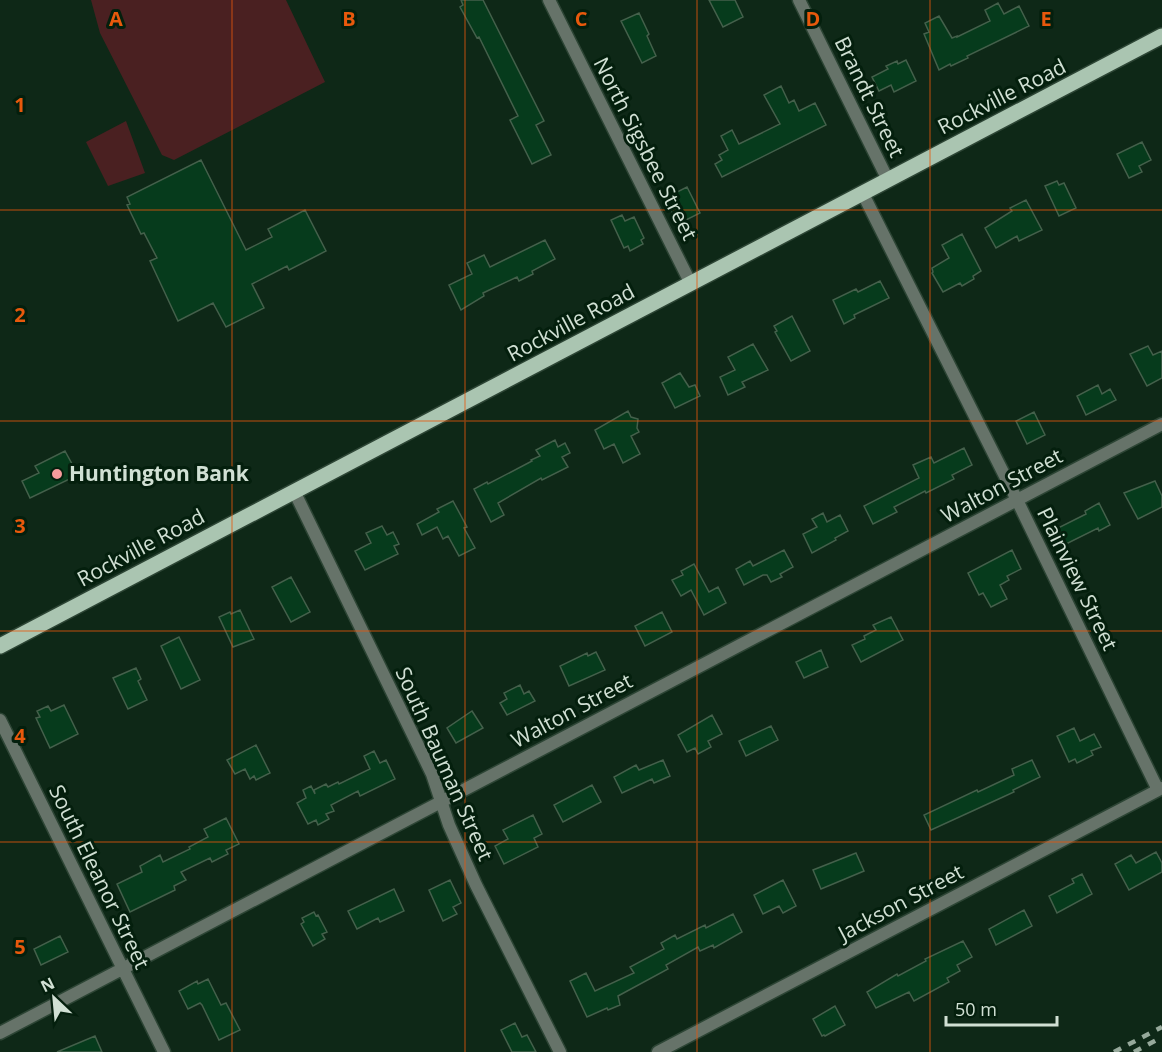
<svg xmlns="http://www.w3.org/2000/svg" width="1162" height="1052" viewBox="0 0 1162 1052" font-family="'Open Sans',sans-serif">
<style>
.green{fill:#4a2021}
.building{fill:#063b1c;stroke:#44604b;stroke-width:1.5}
.lines{fill:none;stroke-linecap:round;stroke-linejoin:round}
.street-casing{stroke:#2d4535;stroke-width:15}
.primary-casing{stroke:#2d4535;stroke-width:18}
.street{stroke:#667369;stroke-width:12}
.primary{stroke:#aac5b1;stroke-width:15}
.rail{stroke:#96a99b;stroke-width:4.5;stroke-dasharray:8 8;stroke-linecap:butt}
.grid{fill:none;stroke:#e8590c;stroke-width:1.5;stroke-opacity:0.55}
.poi-dot{fill:#f59b9b;stroke:#041f0d;stroke-width:2}
.labels{text-anchor:middle;stroke-width:6;stroke-linejoin:round;paint-order:stroke}
.street-label{font-size:21px;fill:#d1e0d4;stroke:#041f0d}
.poi-label{font-size:21px;font-weight:bold;fill:#d1e0d4;stroke:#041f0d;text-anchor:start}
.grid-label{font-size:20px;text-anchor:middle;font-weight:bold;fill:#e8590c;stroke:#041f0d;stroke-width:6;stroke-linejoin:round;paint-order:stroke}
</style>
<rect width="100%" height="100%" fill="#0e2817"/>
<!-- green -->
<path class="green" d="M91,0h195l39,82 -151,78 -12,-5 -62,-122z
M126,121l19,52 -37,13 -22,-44z"/>
<!-- building -->
<path class="building" d="M461,0h22l61,121 -8,4 15,30 -19,9 -22,-44 8,-4 -39,-79 -2,1 -17,-31 3,-2z
M709,0h26l8,17 -20,10z
M998,3l6,11 15,-8 10,20 -62,30 1,2 -17,8 -1,-2 -11,6 -15,-36 5,-2 -4,-9 14,-7 13,22 5,-2v1l33,-16 -5,-11z
M639,13l10,21 -2,2 9,20 -14,7 -21,-42z
M906,60l10,21 -22,11 -3,-7 -12,6 -7,-14 16,-8 -2,-3 11,-5 1,3z
M781,86l8,17 5,-3 5,11 16,-8 11,22 -104,52 -7,-13 7,-4 -3,-5 9,-5 -7,-14 11,-6 7,14 41,-20 -16,-29z
M1142,142l9,18 -12,6 3,6 -13,6 -12,-24z
M201,160l45,90 26,-13 -4,-8 37,-19 21,41 -37,19 -2,-4 -35,18 12,24 -38,19 -13,-24 -35,18 -28,-60 7,-3 -13,-25 -3,1 -14,-29 3,-1 -3,-7z
M1057,181l2,4 5,-2 12,25 -17,8 -14,-30z
M687,187l13,26 -22,11 -10,-20 8,-4 -3,-6z
M1026,200l16,30 -23,11 -2,-5 -21,12 -11,-20 27,-17 -2,-3z
M622,215l3,6 9,-4 10,21 -3,2 2,4 -13,7 -2,-5 -4,2 -13,-28z
M962,234l19,37 -8,5 1,3 -12,7 -2,-3 -17,9 -11,-19 1,-1 -1,-4 17,-10 -7,-13z
M545,240l10,19 -23,12 1,3 -14,7 -2,-4 -34,16 1,3 -23,14 -12,-25 23,-11 -5,-11 17,-8 6,12z
M880,281l9,17 -35,17 1,3 -11,6 -11,-24 23,-11 2,3z
M792,316l18,35 -19,10 -16,-29 2,-1 -3,-5z
M753,344l15,26 -26,12 3,5 -17,8 -8,-18 15,-7 -7,-13z
M1148,346l5,9 9,-4v27l-15,8 -17,-32z
M680,373l9,14 6,-2 5,11 -25,12 -13,-25z
M1098,385l4,9 8,-5 6,11 -30,15 -9,-19z
M628,411l3,6 7,2 -1,9 2,4 -8,4 9,18 -17,9 -9,-19 -10,5 -9,-19z
M1034,412l11,23 -18,9 -11,-23z
M555,440l3,7 7,-4 5,10 -8,4 6,10 -26,13 -1,-2 -43,25 6,12 -13,7 -17,-33 13,-7 1,2 44,-23 -1,-1 9,-4 -4,-6z
M964,448l8,17 -20,10 2,4 -28,14 -1,-2 -31,16 3,5 -24,12 -9,-18 55,-28 -6,-13 18,-8 3,6z
M65,451l13,24 -48,23 -8,-17 17,-8 -4,-7z
M1155,481l7,15v11l-24,12 -14,-26z
M453,501l14,26 -3,1 11,20 -16,8 -11,-20 -5,3 -6,-12 -15,8 -5,-11 22,-12 -2,-3z
M1099,503l11,22 -11,6 -1,-3 -32,16 -8,-16 28,-14 -1,-3z
M823,513l4,9 13,-7 8,16 -13,7 1,2 -24,13 -9,-19 14,-7 -5,-8z
M382,526l5,9 6,-3 6,12 -5,2 4,8 -33,16 -10,-19 16,-8 -5,-10z
M784,550l9,17 -13,7 2,3 -11,5 -4,-7h-4l-19,10 -8,-16 14,-8 3,5z
M1012,550l9,19 -14,7 2,4 -9,5 7,14 -16,8 -8,-14 -4,2 -11,-22z
M694,564l15,28 9,-5 8,16 -22,12 -13,-25 -10,6 -9,-16 11,-5 -2,-4z
M291,577l19,35 -19,10 -19,-35z
M240,610l14,29 -21,8 -14,-30 11,-5 1,2z
M662,612l10,20 -27,14 -10,-20z
M891,617l12,23 -42,22 -9,-17 13,-6 -1,-3 12,-6 -3,-5z
M179,637l21,43 -19,9 -20,-43z
M821,650l7,17 -24,11 -8,-16z
M596,652l9,18 -36,16 -9,-20 27,-13 1,3z
M136,668l5,11 -3,2 9,19 -19,9 -15,-31z
M520,685l4,9 5,-3 6,10 -28,14 -7,-12 7,-4 -3,-6z
M64,705l14,29 -28,14 -14,-30 4,-1 -3,-6 11,-5 3,5z
M472,711l11,17 -27,15 -9,-15z
M712,715l10,19 -14,7 3,6 -13,7 -3,-6 -8,4 -9,-17z
M771,726l7,14 -32,16 -7,-15z
M1074,728l6,13 14,-7 7,13 -10,4 2,4 -16,8 -2,-4 -6,3 -12,-26z
M256,745l14,28 -14,7 -2,-4 -4,3 -5,-10 -10,5 -8,-14z
M374,751l6,12 6,-3 9,19 -35,17 -2,-5 -27,14 3,6 -8,3 3,5 -11,6 -2,-5 -8,4 -11,-21 9,-5 -3,-8 8,-4 4,8 -1,-4 12,-6 2,3 10,-5 1,2 31,-15 -6,-13z
M663,760l7,16 -16,7 -2,-4 -30,14 -8,-16 22,-12 3,5z
M1032,760l8,17 -27,13 1,2 -11,5 -72,33 -7,-15 53,-25 1,2 36,-17 -2,-6z
M592,785l9,17 -38,20 -9,-17z
M533,815l9,19 -8,4 4,9 -34,17 -9,-18 13,-7 -5,-9z
M226,818l13,26 -13,6 2,4 -16,8 -2,-4 -29,14 5,8 -12,6 1,4 -45,22 -13,-28 25,-12 -2,-6 20,-11 3,7 27,-13 -1,-2 19,-10 -4,-8z
M1156,852l6,11v9l-33,18 -14,-26 16,-9 5,8z
M856,853l8,18 -43,18 -8,-19z
M1082,874l10,20 -35,19 -8,-17 25,-13 -2,-4z
M450,880l11,23 -8,4 4,7 -14,7 -14,-31z
M783,880l13,26 -13,7 -4,-7 -16,8 -9,-19z
M394,889l10,22 -24,11 -2,-4 -21,11 -9,-18z
M1024,910l8,16 -36,19 -7,-16z
M314,912l2,4 2,-1 9,17 -5,2 3,5 -12,7 -12,-22 3,-2 -2,-4z
M733,914l9,18 -28,16 -1,-3 -13,6 -2,-4 -32,18 2,4 -50,27 2,9 -12,5 -1,-2 -20,9 -17,-36 16,-8 9,18 39,-18 -4,-6 34,-18 -3,-6 14,-8 2,4 28,-14 1,3z
M60,936l8,16 -27,13 -7,-16z
M963,941l9,16 -15,8 3,6 -13,7 2,4 -35,19 -5,-9 -33,16 -9,-16 30,-18 1,2 28,-15 -1,-2z
M208,979l13,26 5,-2 14,27 -21,10 -17,-35 -2,-2 -12,6 -9,-18 18,-10 1,3z
M835,1006l10,19 -20,11 -1,-1 -2,1 -9,-17z
M515,1023l7,14 5,-2 9,17h-24l-11,-22z
M95,1036l7,16h-45z"/>
<g class="lines">
<defs>
<path id="street" d="M549,0l142,284
M799,0l89,180
M863,194l154,306 141,290
M294,491l138,283 17,51 27,60 84,167
M0,720l164,332
M0,1033l1162,-609
M658,1052l504,-264"/>
<path id="primary" d="M0,646l1162,-610"/>
</defs>
<!-- street casing -->
<use href="#street" class="street-casing"/>
<!-- primary casing -->
<use href="#primary" class="primary-casing"/>
<!-- street -->
<use href="#street" class="street"/>
<!-- primary -->
<use href="#primary" class="primary"/>
<!-- rail -->
<path class="rail" d="M1114,1052l48,-25
M1134,1052l28,-15"/>
</g>
<!-- grid -->
<path class="grid" d="M232,0v1052M465,0v1052M697,0v1052M930,0v1052M0,210h1162M0,421h1162M0,631h1162M0,842h1162"/>
<!-- markers -->
<circle class="poi-dot" cx="57" cy="474" r="6"/>
<g class="labels">
<!-- street labels -->
<g class="street-label">
<text transform="translate(869 97) rotate(64)" y="7">Brandt Street</text>
<text transform="translate(1002 97) rotate(-27)" y="7">Rockville Road</text>
<text transform="translate(645 149) rotate(63)" y="7">North Sigsbee Street</text>
<text transform="translate(571 323) rotate(-28)" y="7">Rockville Road</text>
<text transform="translate(1002 486) rotate(-28)" y="7">Walton Street</text>
<text transform="translate(141 548) rotate(-28)" y="7">Rockville Road</text>
<text transform="translate(1077 579) rotate(64)" y="7">Plainview Street</text>
<text transform="translate(572 711) rotate(-28)" y="7">Walton Street</text>
<text transform="translate(444 764) rotate(66)" y="7">South Bauman Street</text>
<text transform="translate(99 877) rotate(64)" y="7">South Eleanor Street</text>
<text transform="translate(901 903) rotate(-28)" y="7">Jackson Street</text>
</g>
<!-- poi labels -->
<g class="poi-label">
<text x="69" y="481">Huntington Bank</text>
</g>
</g>
<g class="grid-label">
<text x="116" y="26">A</text>
<text x="349" y="26">B</text>
<text x="581" y="26">C</text>
<text x="813" y="26">D</text>
<text x="1046" y="26">E</text>
<text x="20" y="112">1</text>
<text x="20" y="322">2</text>
<text x="20" y="533">3</text>
<text x="20" y="743">4</text>
<text x="20" y="954">5</text>
</g>
<!-- north arrow -->
<g transform="translate(54 998) rotate(334)" stroke="#041f0d" stroke-width="4.5" paint-order="stroke">
<path d="M0-4.5L10 22L0 15L-10 22Z" fill="#d1e0d4"/>
<text y="-9" font-size="16" font-weight="bold" text-anchor="middle" fill="#d1e0d4">N</text>
</g>
<!-- scale -->
<path d="M946 1016v9h111v-9" fill="none" stroke="#d1e0d4" stroke-width="3"/>
<text x="955" y="1016" font-size="18" fill="#d1e0d4" stroke="#041f0d" stroke-width="4.5" paint-order="stroke">50 m</text>
</svg>
